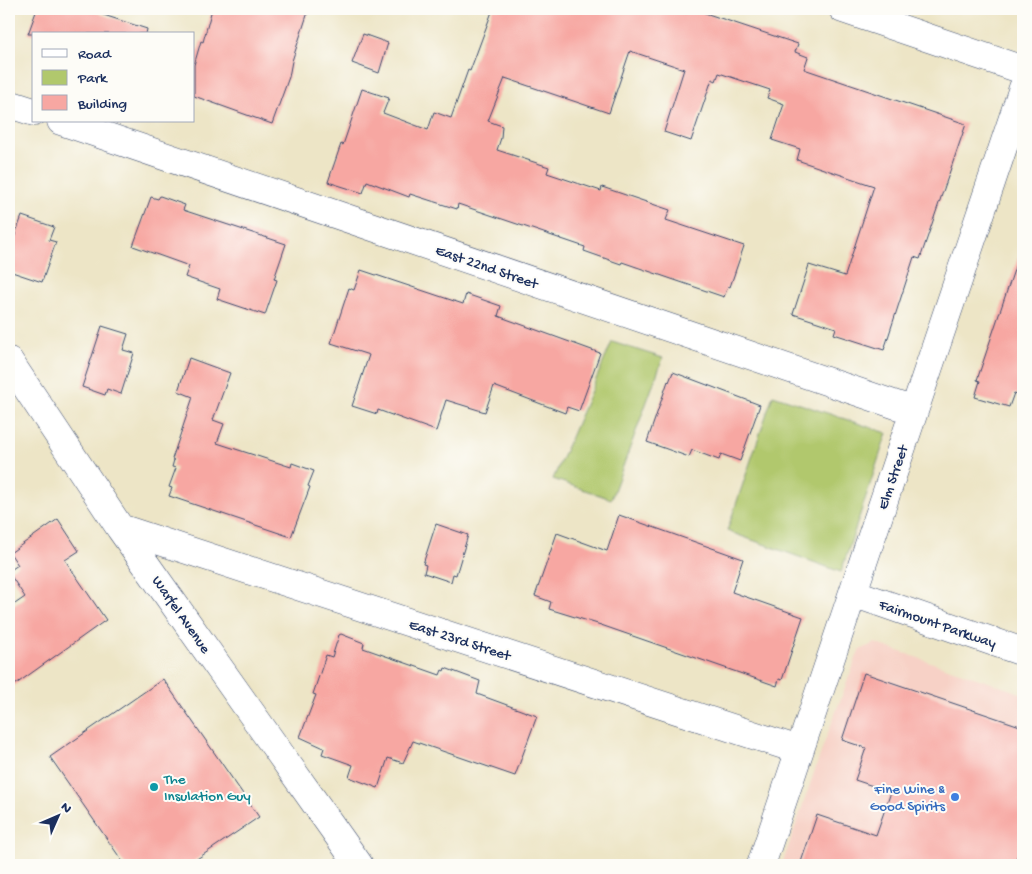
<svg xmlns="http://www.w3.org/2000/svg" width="1032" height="874" viewBox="0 0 1032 874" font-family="'Gochi Hand',sans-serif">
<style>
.built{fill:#f7d1c6}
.green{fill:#b1c86d;stroke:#667c66}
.building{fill:#f7a7a2}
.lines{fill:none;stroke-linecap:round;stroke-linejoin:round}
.minor-casing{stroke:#3a4a6e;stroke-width:29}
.minor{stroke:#fff;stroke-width:28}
.culture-dot{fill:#0f9aa8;stroke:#fdfcf7;stroke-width:2}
.shop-dot{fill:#3f7fe0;stroke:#fdfcf7;stroke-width:2}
.labels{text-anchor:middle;stroke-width:4;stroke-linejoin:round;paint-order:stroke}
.street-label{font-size:15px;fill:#1b2f5e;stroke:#fdfcf7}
.culture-label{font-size:15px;fill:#0d838f;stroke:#fdfcf7;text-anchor:start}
.shop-label{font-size:15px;fill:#366cbe;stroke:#fdfcf7;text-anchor:end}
</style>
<rect width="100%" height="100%" fill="#fdfcf7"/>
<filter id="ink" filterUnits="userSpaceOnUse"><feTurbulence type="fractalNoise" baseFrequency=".02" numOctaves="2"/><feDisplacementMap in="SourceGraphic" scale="10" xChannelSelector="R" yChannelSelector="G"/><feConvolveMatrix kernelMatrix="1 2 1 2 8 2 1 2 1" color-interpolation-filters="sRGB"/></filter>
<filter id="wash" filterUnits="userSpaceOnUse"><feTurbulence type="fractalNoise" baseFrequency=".0096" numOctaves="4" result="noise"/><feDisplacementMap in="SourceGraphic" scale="20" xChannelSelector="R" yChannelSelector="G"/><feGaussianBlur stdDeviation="1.12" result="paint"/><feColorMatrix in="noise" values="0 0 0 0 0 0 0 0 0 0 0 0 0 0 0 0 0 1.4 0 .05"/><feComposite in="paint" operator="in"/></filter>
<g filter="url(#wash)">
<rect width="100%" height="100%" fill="#ede5c6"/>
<!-- built -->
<path class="built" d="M875,643l148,51v171h-241l44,-127 32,-85 2,-3z"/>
<!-- green -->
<path class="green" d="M612,342l51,16 -52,141 -58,-20z
M773,395l114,38 -46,139 -114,-41z"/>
<g id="blocks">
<!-- building -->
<path class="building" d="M37,9h48l62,20 -1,5h-118z
M212,9h97l-17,52 -3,16 -17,47 -78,-28v-31l7,-24 2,1z
M493,9h200l105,35 -3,8 13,5 -4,12 162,55 -46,135 -6,-2 -30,93 -50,-16 2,-6 -43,-14 16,-49 36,11 29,-90 -77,-26 3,-11 -28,-9 12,-36 -17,-6 3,-8 -51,-17 -3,8 -4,-2 -21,62 -27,-9 20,-63 -54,-18 -21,62 -104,-35 -17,43 14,5 -1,12 -4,12 52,17 -2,6 54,18 1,-4 68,23 -4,10 78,26 -14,41 -2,-1 -4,11 -102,-35 -1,2 -37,-13 1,-4 -127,-43 -1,5 -47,-15 -1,3 -42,-16 -4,12 -35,-11 13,-38 2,1 19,-56 27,9 -6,15 45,17 6,-18 17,6 17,-48 2,1z
M363,34l25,9 -9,30 -27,-10z
M160,196l25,9 -2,5 103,34 -12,35 3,1 -12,35 -48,-16 3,-10 -35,-12 4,-11 -56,-20 18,-49 7,2z
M22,216l32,11 -5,13 7,2 -14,40 -33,-11v-19z
M1019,255h4v141l-9,-3 -5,14 -34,-10 5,-16 -3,-1z
M361,270l102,34 3,-10 35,12 -3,10 102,37 -21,58 -12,-4 -2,6 -71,-27 -9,26 -39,-12 -10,31 -58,-21 -1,4 -25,-8 17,-51 -38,-12 18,-55 5,2z
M102,326l26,8 -5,16 11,3 -13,41 -14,-5 -2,6 -23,-8z
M189,358l41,15 -17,47 11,4 -7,19 74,24 1,-4 22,8 -6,15 2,1 -19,50 -122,-41 3,-8 -3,-1 7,-19 -4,-1 2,-7 -2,-1 21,-62 -15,-6z
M673,372l87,33 -20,56 -19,-7 -2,6 -27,-10 -3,7 -42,-15 21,-61 1,1z
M619,515l124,44 -11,33 71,25 -21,63 -3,-1 -2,7 -176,-61 -52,-16 2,-7 -16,-6 22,-63 50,18z
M58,519l21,32 -14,9 41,60 -97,69v-81l16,-11 -16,-24v-2l9,-6 -8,-12z
M436,524l32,11 -12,40 -3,-1 -2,8 -27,-9 2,-8 -3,-1z
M341,634l23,9 -1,5 77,27 2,-5 2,1 1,-3 35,13 -3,13 60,22 -22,60 -102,-35 -10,22 -15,-5 -10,30 -29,-11 4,-12 -31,-11 2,-6 -24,-11 16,-42 -3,-1 13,-39 6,2 7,-22z
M864,673l159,54v112l-9,26h-214l17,-50 59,20 15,-43 -36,-12 11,-32 -24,-8z
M163,679l96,138 -71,48h-63l-75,-108z"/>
</g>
</g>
<g filter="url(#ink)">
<use href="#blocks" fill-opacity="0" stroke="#3a4a6e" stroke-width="1"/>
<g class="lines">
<defs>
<path id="minor" d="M843,9l180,61
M9,104l25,8
M61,121l853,290
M9,361l111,167 239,337
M120,528l679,222
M853,593l170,59
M761,865l262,-777"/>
</defs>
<!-- minor casing -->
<use href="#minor" class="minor-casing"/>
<!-- minor -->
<use href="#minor" class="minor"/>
</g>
</g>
<!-- markers -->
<circle class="culture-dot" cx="154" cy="787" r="5"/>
<circle class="shop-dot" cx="955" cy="797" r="5"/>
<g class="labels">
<!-- street labels -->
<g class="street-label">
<text transform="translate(487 266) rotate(19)" y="5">East 22nd Street</text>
<text transform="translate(892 477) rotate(-71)" y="5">Elm Street</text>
<text transform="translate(182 614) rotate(55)" y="5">Warfel Avenue</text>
<text transform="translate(938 623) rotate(19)" y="5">Fairmount Parkway</text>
<text transform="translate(460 639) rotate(18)" y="5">East 23rd Street</text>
</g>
<!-- culture labels -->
<g class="culture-label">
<text x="164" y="783">The<tspan x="164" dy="17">Insulation Guy</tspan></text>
</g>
<!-- shop labels -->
<g class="shop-label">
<text x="945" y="793">Fine Wine &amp;<tspan x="945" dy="17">Good Spirits</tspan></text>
</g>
</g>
<!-- margin -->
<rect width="1032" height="874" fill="none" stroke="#fdfcf7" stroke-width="30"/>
<!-- legend -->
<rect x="32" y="32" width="162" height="90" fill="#fdfcf7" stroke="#a3aaba"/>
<rect x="42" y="49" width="25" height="8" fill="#ffffff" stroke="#a3aaba"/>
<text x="78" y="58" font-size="15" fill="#1b2f5e">Road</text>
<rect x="42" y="70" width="25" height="15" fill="#b1c86d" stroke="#a3aaba"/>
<text x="78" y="82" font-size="15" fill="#1b2f5e">Park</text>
<rect x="42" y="95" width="25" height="15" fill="#f7a7a2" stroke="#a3aaba"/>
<text x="78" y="108" font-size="15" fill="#1b2f5e">Building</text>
<!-- north arrow -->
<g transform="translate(58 816) rotate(45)" stroke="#fdfcf7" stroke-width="4" paint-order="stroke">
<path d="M0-4L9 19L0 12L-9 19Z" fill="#1b2f5e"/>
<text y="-8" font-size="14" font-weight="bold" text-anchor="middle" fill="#1b2f5e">N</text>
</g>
</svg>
